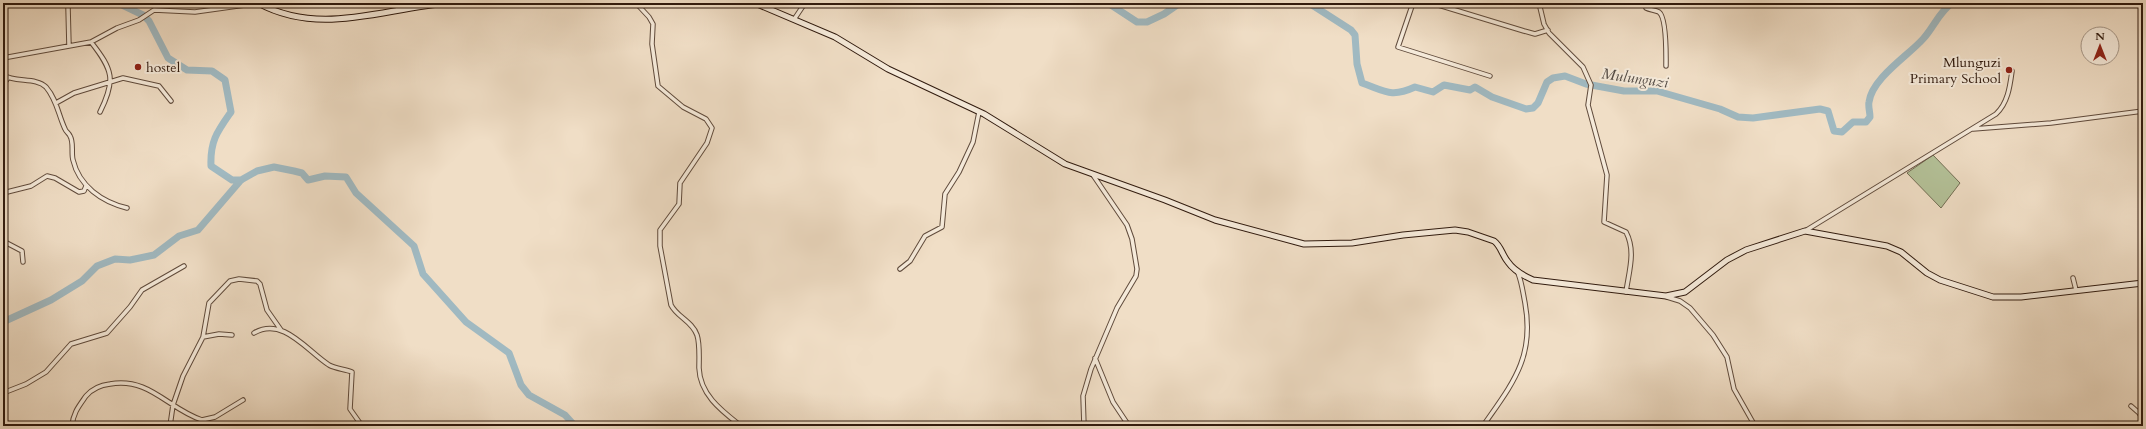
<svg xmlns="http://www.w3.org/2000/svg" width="2146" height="429" viewBox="0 0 2146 429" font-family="Cardo,serif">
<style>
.green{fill:#b4c299;stroke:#726e54}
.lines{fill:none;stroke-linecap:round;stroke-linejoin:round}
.river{stroke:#a0b9c1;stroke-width:7}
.street-casing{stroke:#604b3c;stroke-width:5.5}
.secondary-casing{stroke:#301a0e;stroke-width:7}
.street{stroke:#f5eada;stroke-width:3.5}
.secondary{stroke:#f5eada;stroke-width:5}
.poi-dot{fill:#8f2418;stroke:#f5eada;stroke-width:1.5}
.labels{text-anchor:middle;stroke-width:4;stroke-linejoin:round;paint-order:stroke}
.poi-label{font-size:14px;fill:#301a0e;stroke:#f5eada;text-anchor:end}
.water-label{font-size:15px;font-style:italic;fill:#524a44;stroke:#f5eada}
</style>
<rect width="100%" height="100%" fill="#f0dec6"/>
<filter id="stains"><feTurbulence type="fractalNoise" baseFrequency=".005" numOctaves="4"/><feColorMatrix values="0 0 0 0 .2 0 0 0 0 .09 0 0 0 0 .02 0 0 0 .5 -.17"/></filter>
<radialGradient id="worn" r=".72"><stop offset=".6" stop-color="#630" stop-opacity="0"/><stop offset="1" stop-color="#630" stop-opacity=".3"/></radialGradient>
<!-- green -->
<path class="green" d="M1933,155l27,28 -19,25 -34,-35z"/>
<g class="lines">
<!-- river -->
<path class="river" d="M118,3l25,12 6,6 19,37 19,12 25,1 13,9 6,32c-14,20 -21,29 -20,54l21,14h9
M1108,3l29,19h10l17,-8 13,-9 13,-2
M1309,3l42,27 4,5 2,29 5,19c23,8 29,15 53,4l18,5 11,-7 26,5 5,-3 17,10 34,12 7,-1 5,-5 9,-21 6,-4 12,-2 21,8 38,7h33l63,18 18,8 15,1 67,-9 8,2 6,20 8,1 11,-10h13l4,-5c0,-5 -2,-11 -1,-15 3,-24 40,-47 54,-63 11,-12 16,-27 29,-36
M3,322l48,-22 31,-19 15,-15 18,-7 15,1 24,-5 25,-19 19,-6 43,-50 16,-9 17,-4 20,4 8,2 6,7 17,-4 21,1 10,16 58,53 9,28 43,48 43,31 12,32 8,10 36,20 10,11"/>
<defs>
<path id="street" d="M636,3l13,14 4,7 -1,20 6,42 25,21 23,12 6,9 -5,15 -27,40 -1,21 -19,26v16l11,59c6,12 21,16 26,30 3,9 2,23 2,33 1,27 23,43 42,58
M1413,3l-15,44 92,29
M1432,3l92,28 11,3 13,-4
M1539,3l5,21 5,9 34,34 8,18 -3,20 19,70 -3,47 22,10c10,19 3,39 0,60
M1647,3l-1,5c4,2 9,2 13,4 8,6 7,44 7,54
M68,7l1,39
M795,18l10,-15
M91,42c22,28 25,38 9,70
M3,58l88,-16 26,-14 22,-8 15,-10 41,2 64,-9
M3,75c12,8 33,2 43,12 11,13 12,27 19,42 1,3 4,4 5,7 4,6 1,17 3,24 6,26 29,42 54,48
M3,85l5,-7
M56,103l18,-10 49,-15 36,8 12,15
M1973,129l78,-6 92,-12
M3,193l28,-7 16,-10 8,2 24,14 5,-1 2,-5
M1805,231l191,-117c12,-11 14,-28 16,-43
M3,241l19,10 1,11
M900,269l10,-8 15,-25 17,-9 3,-33 14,-22 14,-30 6,-30
M2073,278l3,12
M2140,284l3,-7
M1667,297l13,4 10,7 23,27 14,22 7,32 21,37
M254,333c29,-17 53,18 75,32 7,4 16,4 23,7l-2,37 12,17
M203,337l16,-3 13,1
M1095,358l18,44 16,24
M3,393l23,-9 20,-12 25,-28 36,-11 23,-26 12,-17 42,-24
M2131,406l8,7 4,6
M72,426c1,-13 7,-20 14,-30 6,-7 15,-11 24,-12 40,-7 58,25 92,36l13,-3 28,-17
M170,426l3,-21 10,-29 20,-39 6,-34 21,-22 9,-2 18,2 3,3 7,26 14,20
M1084,426l-1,-30 8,-27 26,-61 19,-32 1,-7 -5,-30 -5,-14 -34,-50
M1483,426c29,-42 52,-68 42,-123 -2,-10 -3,-20 -7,-30"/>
<path id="secondary" d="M258,3c63,34 125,5 191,0
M755,3l80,34 53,32 96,45 81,50 100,36 50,20 89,24 48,-1 51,-8 52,-5 13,2 26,9c7,5 8,14 14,21 6,9 16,14 25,18l133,16 19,-4 42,-32 19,-10 59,-19 82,15 14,6 26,21 13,7 53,17h28l122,-14"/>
</defs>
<!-- street casing -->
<use href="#street" class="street-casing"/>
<!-- secondary casing -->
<use href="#secondary" class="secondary-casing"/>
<!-- street -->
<use href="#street" class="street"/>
<!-- secondary -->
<use href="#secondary" class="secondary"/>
</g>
<!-- markers -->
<g class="poi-dot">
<circle cx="138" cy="67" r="4"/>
<circle cx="2009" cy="70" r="4"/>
</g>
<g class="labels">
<!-- poi labels -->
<g class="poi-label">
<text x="2001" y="67">Mlunguzi<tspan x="2001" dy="16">Primary School</tspan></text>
<text x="146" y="72" text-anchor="start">hostel</text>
</g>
<!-- water labels -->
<g class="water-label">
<text transform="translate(1635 78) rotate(8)" y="5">Mulunguzi</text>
</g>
</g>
<!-- margin -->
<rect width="2146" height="429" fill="none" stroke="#f0dec6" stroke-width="16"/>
<rect x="4" y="4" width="2138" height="421" fill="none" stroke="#301a0e" stroke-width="2"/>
<rect x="8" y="8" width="2130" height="413" fill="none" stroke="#301a0e"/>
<!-- north arrow -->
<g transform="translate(2100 46)"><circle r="19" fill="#f5eada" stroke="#a69788"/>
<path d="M0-3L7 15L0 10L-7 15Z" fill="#8f2418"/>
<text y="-6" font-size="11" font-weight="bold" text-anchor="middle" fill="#301a0e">N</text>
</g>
<rect width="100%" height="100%" filter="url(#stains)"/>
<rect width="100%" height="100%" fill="url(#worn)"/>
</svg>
